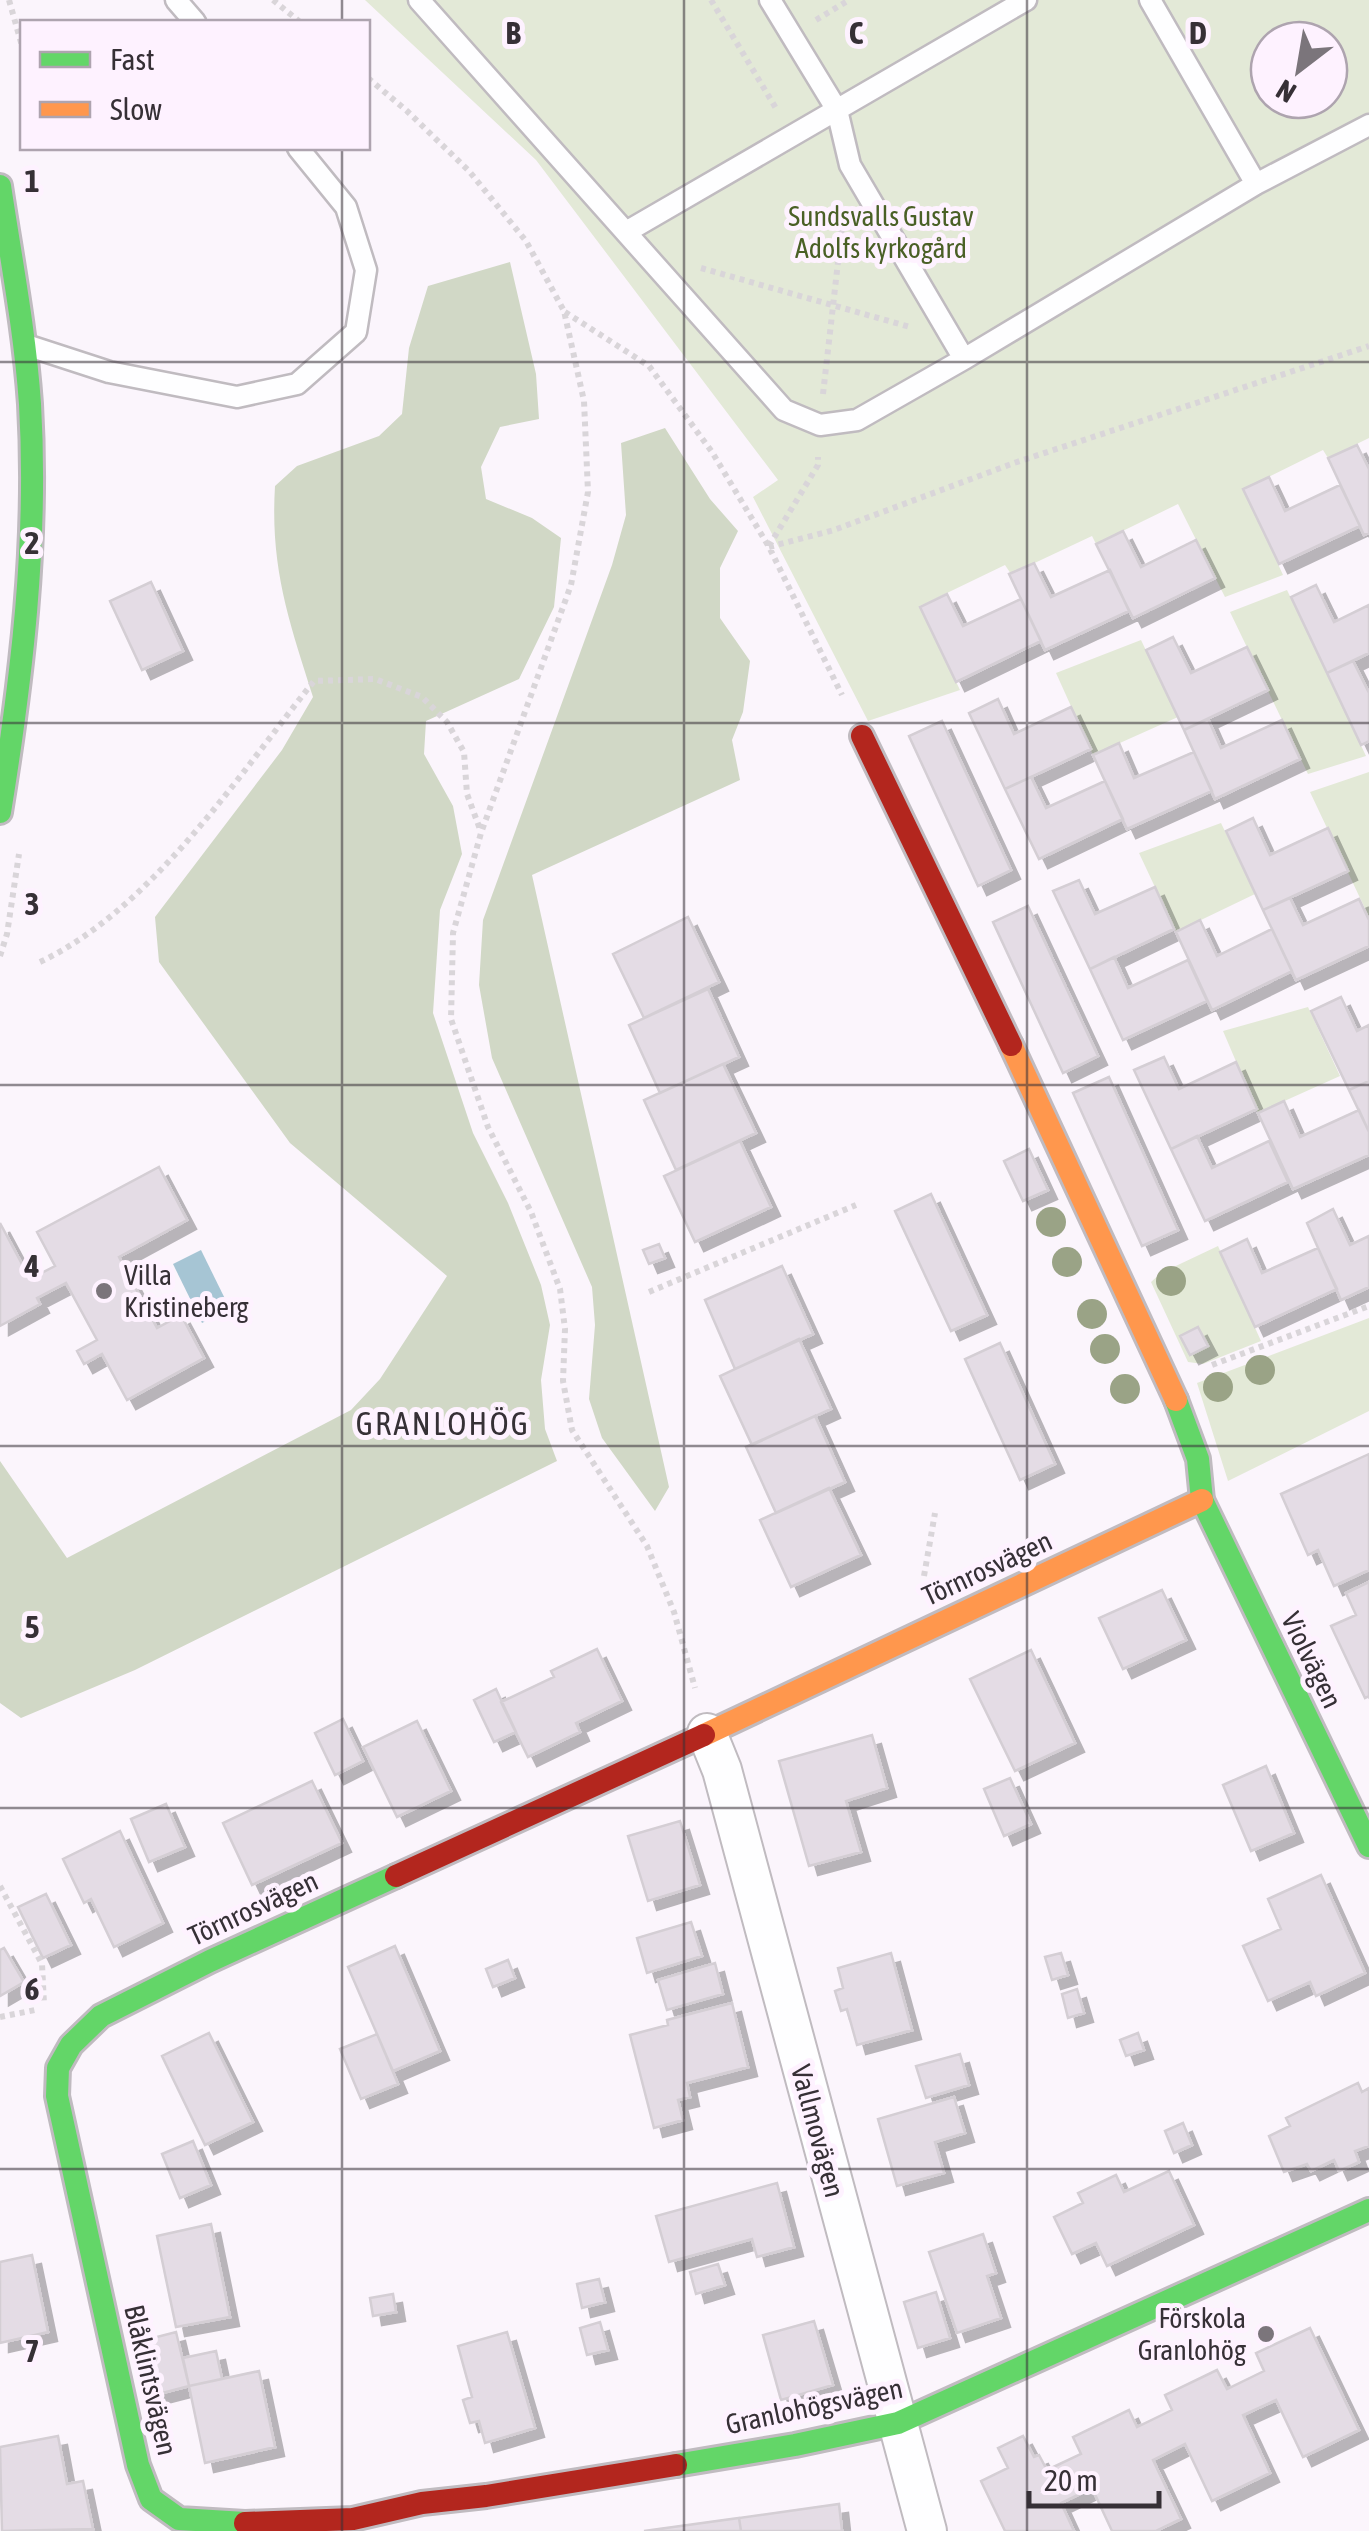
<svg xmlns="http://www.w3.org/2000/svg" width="1369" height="2531" viewBox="0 0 1369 2531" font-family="'Asap Condensed',sans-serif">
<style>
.green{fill:#e3e9d7;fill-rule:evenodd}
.forest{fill:#d1d8c6}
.water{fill:#a6c5d4}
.building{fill:#e4dce5;stroke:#d4ced4;stroke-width:2.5;filter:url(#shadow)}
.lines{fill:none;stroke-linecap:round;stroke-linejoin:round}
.lane-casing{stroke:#c0bbc0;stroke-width:25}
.street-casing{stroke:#c0bbc0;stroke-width:42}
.fast-casing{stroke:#c0bbc0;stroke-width:28}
.slow-casing{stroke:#c0bbc0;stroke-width:28}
.jam-casing{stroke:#c0bbc0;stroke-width:28}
.path{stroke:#d9d5d9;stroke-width:6;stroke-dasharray:5 5;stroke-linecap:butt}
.lane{stroke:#fefeff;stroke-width:20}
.street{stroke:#fefeff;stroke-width:38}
.fast{stroke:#63d668;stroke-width:22}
.slow{stroke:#ff974d;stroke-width:22}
.jam{stroke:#b3261e;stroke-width:22}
.tree{fill:#9aa386}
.grid{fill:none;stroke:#363036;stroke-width:2.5;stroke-opacity:0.55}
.poi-dot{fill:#7b757b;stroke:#fef2ff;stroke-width:4}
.labels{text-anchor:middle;stroke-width:10;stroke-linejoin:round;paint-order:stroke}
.park-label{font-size:28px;fill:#4a6026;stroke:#fef2ff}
.poi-label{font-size:28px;fill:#363036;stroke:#fef2ff;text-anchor:start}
.street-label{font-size:28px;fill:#363036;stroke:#fef2ff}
.quarter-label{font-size:32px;letter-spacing:2.5px;fill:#363036;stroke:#fef2ff}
.grid-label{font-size:32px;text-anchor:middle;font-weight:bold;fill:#363036;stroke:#fef2ff;stroke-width:10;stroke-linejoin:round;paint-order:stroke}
</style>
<defs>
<filter id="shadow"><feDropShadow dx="9" dy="9" stdDeviation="0" flood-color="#0004"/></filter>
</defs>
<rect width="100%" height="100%" fill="#fbf5fc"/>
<!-- green -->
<path class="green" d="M365,0h1004v438l-41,20 -5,-8 -79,39 39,86 -58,22 -47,-93 -82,40 -4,-8 -81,38 -6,-9 -85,41 40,84 -92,31 -115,-224 25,-17 -242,-320zM1269,40h60v60h-60z
M1287,590l79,166 -58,18 -78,-162z
M1141,640l37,77 -85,38 -37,-82z
M1369,772v145l-59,-125z
M1221,823l34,71 -79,38 -37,-79z
M1308,1007l32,69 -82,37 -35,-82z
M1218,1246l43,95 -58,23 -15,-2 -37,-80 10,-9z
M1369,1318v93l-141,70 -31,-98z"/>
<!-- forest -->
<path class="forest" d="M510,262l26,112 3,45 -39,8 -19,40 5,32 46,19 29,20 -7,69 -35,72 -93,42 -2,33 29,52 9,48 -22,56 -7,103 40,120 35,70 33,82 9,40 -9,55 4,49 12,32 -422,209 -114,48 -21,-15v-242l67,97 284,-148 29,-31 67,-103 -157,-133 -131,-181 -4,-45 127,-167 31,-53c-24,-76 -43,-129 -38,-211l22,-20 82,-30 23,-22 7,-66 19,-62z
M665,428l45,71 28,32 -18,37v50l30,43 -7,51 -11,28 8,40 -208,95 137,612 -14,24 -53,-73 -13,-39 6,-74 -3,-38 -100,-229 -13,-73 4,-65 129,-355 14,-50 -5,-72z"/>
<!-- water -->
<path class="water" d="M201,1250l29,59 -28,14 -29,-59z"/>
<!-- building -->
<path class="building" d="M1357,445l12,24v64l-5,2 -36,-77z
M1269,477l16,34 55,-26 20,41 -81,38 -36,-75z
M1123,531l18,36 55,-27 19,38 -82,40 -37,-74z
M1034,563l17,34 59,-27 19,41 -84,39 -36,-76z
M151,582l32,69 -41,19 -32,-69z
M1316,585l18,37 35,-17v48l-42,20 -36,-76z
M947,594l16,32 58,-27 20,42 -85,41 -36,-75z
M1173,637l18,36 56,-26 21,43 -84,40 -38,-80z
M1353,661l16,32v48l-8,4 -34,-72z
M998,699l16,35 57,-27 20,42 -86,40 -36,-76z
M1208,719l13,29 61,-28 18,39 -85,40 -31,-69z
M942,721l69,149 -33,16 -69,-150z
M1119,743l15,35 60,-26 18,39 -85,38 -34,-74z
M1031,777l15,31 59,-27 18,38 -84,40 -34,-70z
M1253,818l17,37 58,-27 20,43 -85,39 -37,-79z
M1079,880l16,34 60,-27 19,42 -84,40 -37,-78z
M1290,898l13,27 56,-26 10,21v26l-73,34 -33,-70z
M1028,906l70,150 -35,17 -70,-151z
M688,917l31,65 -75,36 -31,-64z
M1200,920l17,36 55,-27 20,42 -80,39 -36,-78z
M1114,957l14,31 60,-28 19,41 -84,39 -33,-71z
M708,989l31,68 -79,36 -31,-68z
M1341,997l16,34 12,-6v56l-20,9 -38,-79z
M1164,1057l15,32 57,-27 21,47 -86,40 -37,-79z
M723,1064l33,69 -80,37 -32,-70z
M1109,1077l69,153 -36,16 -69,-153z
M1369,1081v51l-20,-42z
M1284,1101l16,36 59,-27 10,22v23l-76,34 -35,-76z
M1197,1136l15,32 57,-27 19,41 -83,39 -34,-72z
M740,1141l31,66 -76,35 -31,-66z
M1029,1149l19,41 -25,11 -19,-40z
M159,1167l28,53 -68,37 38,71 24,-13 23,43 -77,42 -25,-46 -18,10 -7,-13 20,-11 -31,-57 -29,15 3,6 -40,22v-103l30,56 25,-13 -18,-34z
M931,1194l56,121 -36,16 -56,-120z
M1333,1209l17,36 19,-9v51l-28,13 -34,-77z
M1247,1239l15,34 56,-25 19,41 -82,38 -35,-75z
M659,1244l6,14 -16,6 -6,-14z
M782,1266l31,68 -78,35 -30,-69z
M1198,1327l10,19 -18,9 -10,-19z
M799,1339l32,70 -79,36 -32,-69z
M1000,1343l55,121 -35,16 -55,-121z
M815,1416l30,66 -69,31 -30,-66z
M1369,1454v116l-35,16 -16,-36 -10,5 -27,-61z
M829,1488l32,67 -70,32 -31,-67z
M1369,1582v114l-4,2 -34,-72 25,-11 -10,-22z
M1162,1590l24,50 -63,29 -24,-51z
M597,1649l25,52 -46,22 4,9 -52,25 -27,-55 53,-25 -3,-6z
M1031,1650l44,93 -60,28 -45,-92z
M496,1689l20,43 -22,10 -20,-42z
M343,1719l20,42 -28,14 -20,-42z
M417,1721l34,70 -54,26 -34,-70z
M872,1735l15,53 -41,13 15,51 -52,14 -30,-105z
M1266,1766l28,67 -43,18 -28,-66z
M1010,1778l21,46 -27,12 -20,-47z
M312,1781l30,62 -90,42 -29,-62z
M166,1804l19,43 -36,15 -18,-43z
M680,1821l20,64 -52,16 -20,-65z
M120,1831l43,92 -49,24 -23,-48 -7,4 -21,-44z
M1321,1875l44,98 -49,23 -6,-14 -42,19 -25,-55 38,-17 -13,-30z
M46,1894l25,51 -28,13 -25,-51z
M691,1922l11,34 -55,17 -10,-35z
M395,1946l45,105 -47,20 -45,-104z
M4,1948l20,34 -24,14v-46z
M891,1953l21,77 -55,15 -10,-36 -6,2 -6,-20 8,-3 -5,-20z
M1061,1953l7,22 -16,5 -7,-23z
M508,1960l7,18 -22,9 -7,-18z
M715,1963l8,31 -56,16 -9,-30z
M1077,1989l7,24 -16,5 -6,-24z
M732,2003l16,64 -61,16 3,14 -12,3 5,20 -29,8 -24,-93 38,-10 -1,-5z
M209,2033l44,89 -48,23 -43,-89z
M1138,2033l6,17 -18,6 -6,-16z
M377,2034l21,50 -37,15 -21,-50z
M960,2054l9,31 -43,13 -10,-32z
M1358,2083l4,9 7,-4v58l-14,5 4,11 -20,9 -5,-11 -23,11 -4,-7 -23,8 -15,-36 21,-10 -4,-8z
M954,2097l11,36 -30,9 9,31 -47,13 -19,-67z
M1183,2123l9,22 -18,8 -9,-22z
M193,2141l18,44 -31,13 -18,-44z
M1169,2171l25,54 -87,41 -11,-23 -24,11 -18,-37 29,-14 -5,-10 38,-18 8,17z
M777,2183l17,64 -37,10 -5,-18 -83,23 -13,-46z
M211,2224l19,93 -54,10 -19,-91z
M983,2234l13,39 -9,3 14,42 -44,15 -28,-81z
M32,2255l16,77 -48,11v-81z
M718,2264l7,21 -29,9 -6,-22z
M599,2279l6,23 -23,6 -5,-24z
M936,2292l14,46 -32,10 -14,-46z
M393,2294l3,18 -23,4 -3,-18z
M814,2321l19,64 -52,15 -18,-65z
M600,2322l8,28 -21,5 -7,-27z
M1310,2328l49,102 -56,27 -27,-57 -33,15 27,58 -58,28 -27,-57 -32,16 28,59 -25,12h-44l-20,-43 -31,15 13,28h-69l-24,-50 27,-13 -10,-20 25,-12 11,21 5,-2 8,15 34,-16 -8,-17 56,-27 8,17 35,-17 -7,-15 52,-25 10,19 37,-18 -8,-18z
M176,2332l13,54 -42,11 -13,-54z
M507,2332l28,96 -50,15 -6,-22 -9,2 -7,-23 9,-3 -14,-51z
M216,2351l6,28 -33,7 -6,-28z
M259,2371l16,76 -70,16 -16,-77z
M58,2436l9,48 16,-3 10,48 -91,2 -2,-84z
M839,2504l3,27h-101l-2,-13z
M739,2518l2,13h-97z"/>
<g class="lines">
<defs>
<path id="lane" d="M176,0l19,22
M419,0l365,410 36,15 37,-5 107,-61 292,-175 113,-59
M770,0l67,110 13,55 114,194
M1150,0l106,184
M626,232l400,-232
M26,345l83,27 128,25 60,-13 59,-52 10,-62 -20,-63 -48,-59"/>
<path id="street" d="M707,1733l15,37 205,761"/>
<path id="fast" d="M0,186c11,73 25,145 30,218 8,137 -8,273 -30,408
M1176,1400l22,59 4,41 167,346
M676,2465l119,-20 103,-22 471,-213
M245,2523l-66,-4 -28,-20 -13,-34 -81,-369 1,-28 13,-23 30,-29 109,-55 186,-85"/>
<path id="slow" d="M1011,1045l165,355
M704,1735l498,-235"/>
<path id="jam" d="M862,736l149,309
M396,1876l308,-141
M245,2523l108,-4 69,-16 64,-7 190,-31"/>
</defs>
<!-- lane casing -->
<use href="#lane" class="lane-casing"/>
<!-- street casing -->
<use href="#street" class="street-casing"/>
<!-- fast casing -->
<use href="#fast" class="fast-casing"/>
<!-- slow casing -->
<use href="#slow" class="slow-casing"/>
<!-- jam casing -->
<use href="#jam" class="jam-casing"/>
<!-- path -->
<path class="path" d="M9,0l13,46
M273,0l27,22
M711,0l66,110
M816,20l33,-20
M368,78l39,33 62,60 57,70 38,70 20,90 4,91 -17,93 -90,248 -28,100 -2,86 37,108 43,85 29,77 5,40 -2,52 9,49 75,116 27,66 21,76
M701,268l209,59
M565,312l84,54 63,86 57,95 73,148
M823,394l20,-176
M769,546l49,-81v-8
M769,547l65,-17 180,-67 355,-117
M0,956l7,-22 12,-80
M40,962c113,-54 197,-185 274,-281l61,-2 47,18 25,25 17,30 3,42 14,38
M649,1292l207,-87
M1212,1365l157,-59
M924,1576l11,-63
M0,1886l42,78 2,40
M0,2017l35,-7"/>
<!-- lane -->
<use href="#lane" class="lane"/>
<!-- street -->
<use href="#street" class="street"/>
<!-- fast -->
<use href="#fast" class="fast"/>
<!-- slow -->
<use href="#slow" class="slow"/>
<!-- jam -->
<use href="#jam" class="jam"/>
</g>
<!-- trees -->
<g class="tree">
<circle cx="1051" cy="1222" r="15"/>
<circle cx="1067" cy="1262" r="15"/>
<circle cx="1171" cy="1281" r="15"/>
<circle cx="1092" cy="1314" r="15"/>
<circle cx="1105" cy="1349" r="15"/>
<circle cx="1260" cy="1370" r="15"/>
<circle cx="1218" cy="1387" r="15"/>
<circle cx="1125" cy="1389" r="15"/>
</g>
<!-- grid -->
<path class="grid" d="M342,0v22M684,0v2531M1027,0v2531M342,148v2383M0,362h1369M0,723h1369M0,1085h1369M0,1446h1369M0,1808h1369M0,2169h1369"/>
<!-- markers -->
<g class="poi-dot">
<circle cx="104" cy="1291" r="10"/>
<circle cx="1266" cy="2334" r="10"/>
</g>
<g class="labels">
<!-- park labels -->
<g class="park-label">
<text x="881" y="226">Sundsvalls Gustav<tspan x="881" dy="32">Adolfs kyrkogård</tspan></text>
</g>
<!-- poi labels -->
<g class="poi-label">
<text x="124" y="1285">Villa<tspan x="124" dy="32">Kristineberg</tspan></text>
<text x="1246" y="2328" text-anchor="end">Förskola<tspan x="1246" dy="32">Granlohög</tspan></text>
</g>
<!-- street labels -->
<g class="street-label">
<text transform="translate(987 1568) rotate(-25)" y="10">Törnrosvägen</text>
<text transform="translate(1312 1660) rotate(64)" y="10">Violvägen</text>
<text transform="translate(253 1908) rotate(-25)" y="10">Törnrosvägen</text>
<text transform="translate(818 2131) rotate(75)" y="10">Vallmovägen</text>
<text transform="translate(151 2380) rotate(77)" y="10">Blåklintsvägen</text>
<text transform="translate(814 2406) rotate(-12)" y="10">Granlohögsvägen</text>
</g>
<!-- quarter labels -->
<g class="quarter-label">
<text x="443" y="1435">GRANLOHÖG</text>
</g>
</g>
<g class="grid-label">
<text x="513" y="44">B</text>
<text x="856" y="44">C</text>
<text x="1198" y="44">D</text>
<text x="32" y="192">1</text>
<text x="32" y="554">2</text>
<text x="32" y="915">3</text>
<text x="32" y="1277">4</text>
<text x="32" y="1638">5</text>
<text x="32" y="2000">6</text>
<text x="32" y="2362">7</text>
</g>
<!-- legend -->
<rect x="20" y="20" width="350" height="130" fill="#fef2ff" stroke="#aea4af" stroke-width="2.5"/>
<rect x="40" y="52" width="50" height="15" fill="#63d668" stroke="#aea4af" stroke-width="2.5"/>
<text x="110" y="70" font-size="30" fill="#363036">Fast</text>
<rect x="40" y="102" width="50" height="15" fill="#ff974d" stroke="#aea4af" stroke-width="2.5"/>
<text x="110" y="120" font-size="30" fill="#363036">Slow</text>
<!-- north arrow -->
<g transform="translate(1299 70) rotate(211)"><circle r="48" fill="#fef2ff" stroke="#aea4af" stroke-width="2.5"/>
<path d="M0-8L18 38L0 25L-18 38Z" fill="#7b757b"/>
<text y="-15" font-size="28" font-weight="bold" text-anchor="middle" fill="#363036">N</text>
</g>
<!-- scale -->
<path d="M1029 2491v15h130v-15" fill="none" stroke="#363036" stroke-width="5"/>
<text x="1044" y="2491" font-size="30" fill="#363036" stroke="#fef2ff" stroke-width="8" paint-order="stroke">20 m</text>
</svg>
